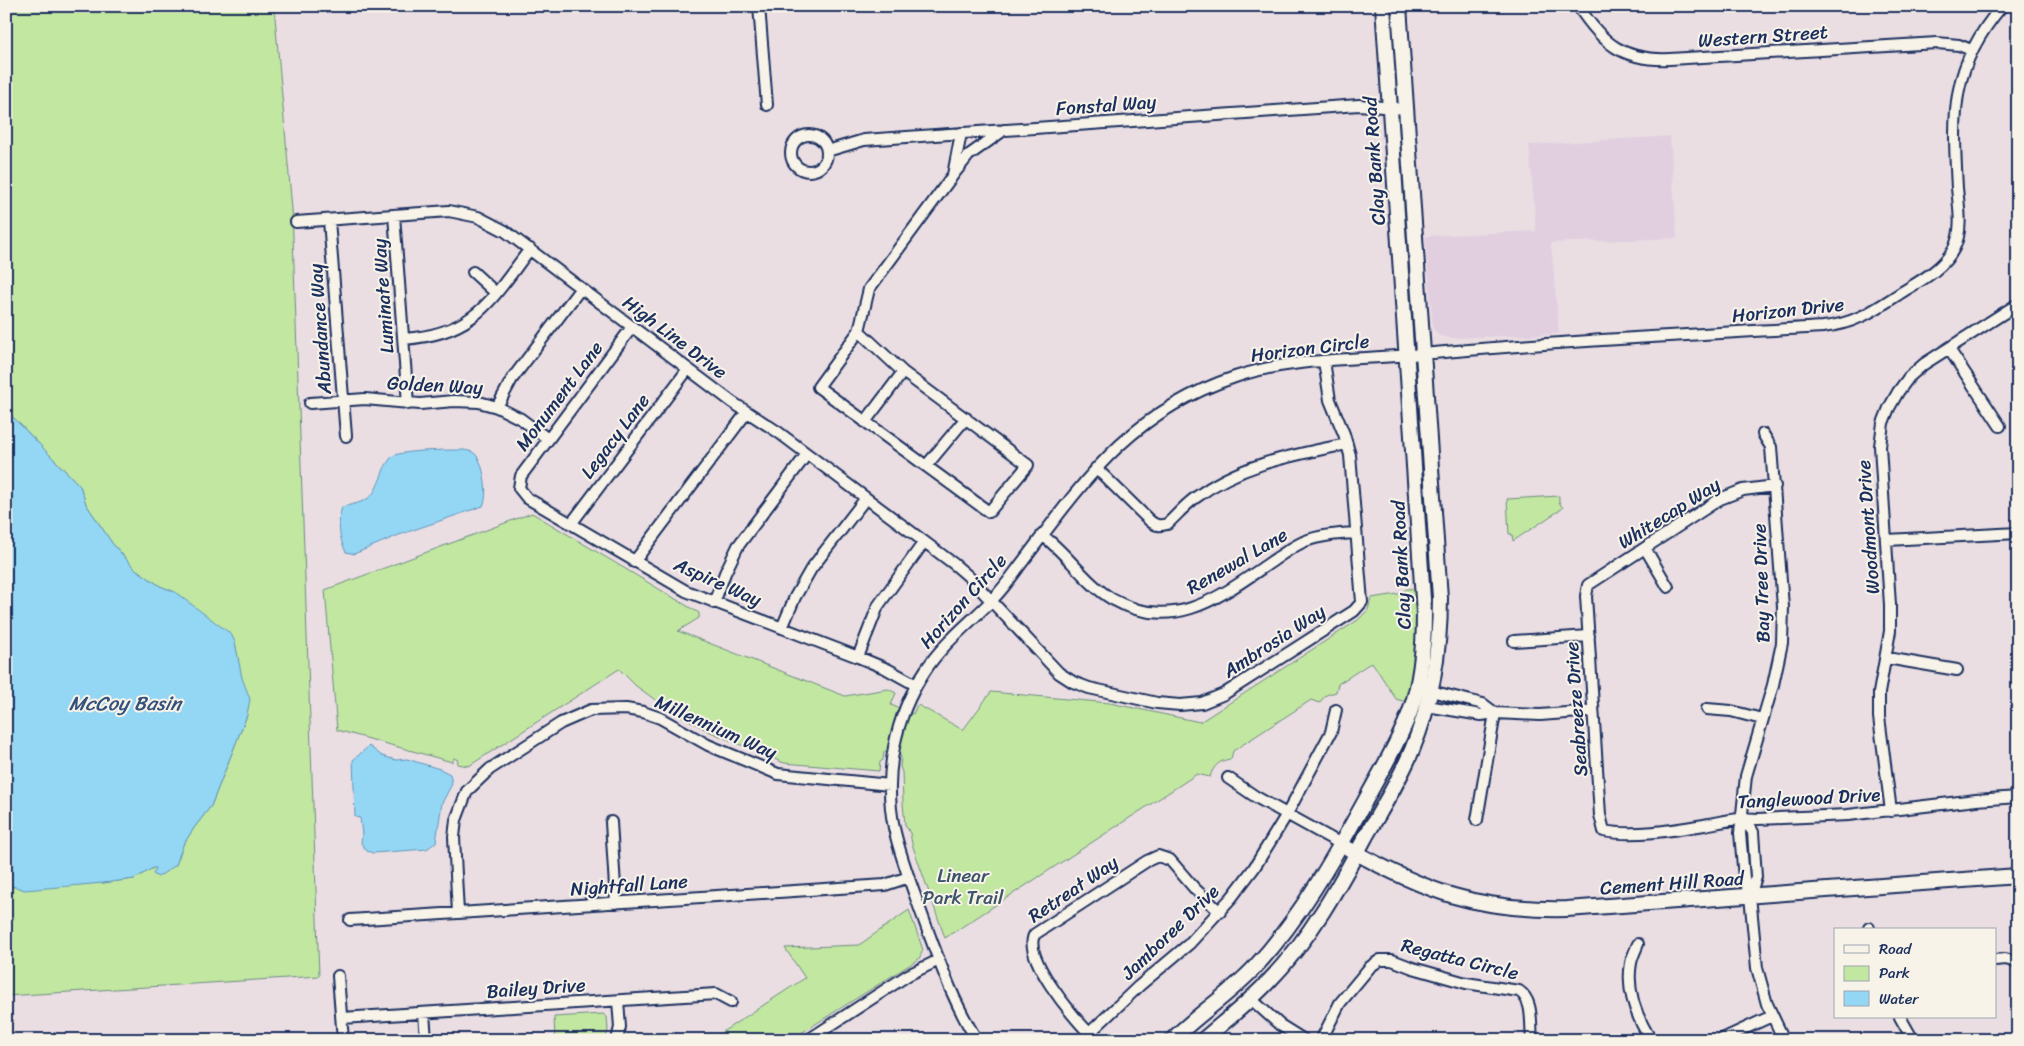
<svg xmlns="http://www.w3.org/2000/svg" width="2024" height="1046" font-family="Sriracha,sans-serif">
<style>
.built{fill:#e1cfe0}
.green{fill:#c2e7a1;stroke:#6e8b80}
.water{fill:#93d7f5;stroke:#6394b9}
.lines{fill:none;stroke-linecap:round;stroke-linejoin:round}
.street-casing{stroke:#1b2f5e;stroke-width:14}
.secondary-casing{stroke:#1b2f5e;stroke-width:18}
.street{stroke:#f7f3e8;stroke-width:10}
.secondary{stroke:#f7f3e8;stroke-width:14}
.labels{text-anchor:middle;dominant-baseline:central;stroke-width:4;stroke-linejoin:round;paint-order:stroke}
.street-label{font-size:19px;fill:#1b2f5e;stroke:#f7f3e8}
.park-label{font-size:19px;fill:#3c546b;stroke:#f7f3e8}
.water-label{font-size:20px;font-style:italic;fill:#33517c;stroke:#f7f3e8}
</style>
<rect width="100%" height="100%" fill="#eadee3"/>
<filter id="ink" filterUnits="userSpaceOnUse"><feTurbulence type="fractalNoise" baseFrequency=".02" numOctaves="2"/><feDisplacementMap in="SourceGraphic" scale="10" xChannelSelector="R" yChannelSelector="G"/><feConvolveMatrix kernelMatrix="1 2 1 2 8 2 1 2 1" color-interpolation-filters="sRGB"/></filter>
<g filter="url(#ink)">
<!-- built -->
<path class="built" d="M1670 136 1677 238 1551 243 1559 334 1452 338 1440 336 1433 329 1425 236 1536 231 1529 145Z"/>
<!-- green -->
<path class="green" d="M6 6H274L292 209 319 976 6 996V884L12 887 103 883 134 879 153 868 176 865 183 845 194 828 211 806 247 715 235 642 175 592 160 586 134 568 112 543 86 504 80 486 6 410Z
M1559 496V502L1563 508 1513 541 1512 534H1509L1507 499Z
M532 513 699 613V618L678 631 845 696 888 689 896 693 891 705 913 714 917 705 920 706 963 730 991 692 1110 703 1200 722 1358 620 1368 610 1371 598 1398 594 1407 589 1416 588C1419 627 1416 664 1406 702L1396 699 1372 662 1338 684 1336 692 1326 695 1319 703 1311 700 1233 751 1231 759C1220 760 1213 766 1210 777L1197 774 945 938 912 844 910 833 905 825 903 803 902 772 900 767 901 756 884 751 883 760 880 762 879 771 784 763 708 731 661 704 636 686 619 669 469 766 457 764 458 760 454 758 452 762 337 730 325 590Z
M909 910 923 950 919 959 790 1040H710L805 978 785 948 859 945Z
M603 1014 607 1017 608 1031 605 1040H555L554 1017Z"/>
<!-- water -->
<path class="water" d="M6 410 80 486 86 504 112 543 134 568 160 586 175 592 231 634 235 642 242 678 250 699 247 715 211 806 194 828 183 845 176 865 158 877 153 874 156 868H153L134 879 103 883 25 890 6 884Z
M463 450C469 451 473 451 477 456 484 466 489 496 483 506L399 535 354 554 346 552C339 539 337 522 342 507 373 500 373 498 384 469 386 465 390 458 393 456 404 450 449 450 463 450Z
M369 746 382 756 396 760 407 759 440 769 450 774 452 784 442 803 436 842 427 849 373 853 367 851 361 843 362 835 360 818 355 817 353 760Z"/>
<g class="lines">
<defs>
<path id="street" d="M759 6 767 105
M1578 6C1603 44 1623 61 1670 59L1937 43 1959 45 1971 50
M961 133 953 175 969 155 1004 130
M791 153a18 18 0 1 1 36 0a18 18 0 1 1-36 0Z
M827 151 864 140 1359 105 1406 109
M394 215 408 404
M329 220 346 436
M296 222 449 211 478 217 505 231 732 402 778 432 954 564 968 576 1059 673 1073 682 1089 688 1157 703 1180 705 1202 703 1224 694 1354 611 1362 602 1350 455 1344 434 1330 400 1324 361
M473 272 496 293
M632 327 521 476 519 488 527 498 686 591 858 657 887 669 916 685
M859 331 903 372 1028 465 989 512 818 387 859 331 869 289 953 175
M404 339C475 334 490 301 530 249
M1949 349 2000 426
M310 403 365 399 420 404 454 401 479 402 497 407 521 419 548 439
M497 407 512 379 581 288
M865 422 903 372
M1763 434 1771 447 1783 607 1782 643 1773 685 1746 776 1740 833 1744 878 1750 896 1757 968 1767 1004 1784 1040
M926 466 966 418
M1096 468 1150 521C1156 526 1160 526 1167 524 1176 516 1184 506 1195 498 1240 464 1293 455 1347 444
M1775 486 1743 490 1720 499 1588 585 1586 596 1600 815 1604 831C1633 837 1674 830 1704 825 1722 822 1739 817 1758 819L1848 815 1976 800 2018 797
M571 524 688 369
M1042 535C1068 554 1085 583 1112 599 1174 634 1221 596 1271 562 1281 555 1292 547 1303 542 1320 535 1338 534 1356 533
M1887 540 2018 533
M1645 548 1668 587
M634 562 747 412
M714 603 725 573 738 546 807 454
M782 628 795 597 811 569 866 498
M1514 641 1589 636
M858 657 878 606 924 542
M1887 658 1957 670
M1431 691 1483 704 1495 713
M1427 706 1481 715 1495 713 1540 715 1593 711
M1707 709 1731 711 1762 719
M1228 778 1256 797 1341 844
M1891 811 1879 717V693L1890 631V605L1880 446 1883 423 1889 408 1898 392 1909 377 1924 364 2018 304
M1743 818 1753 832 1756 877 1750 896
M1477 820 1495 713
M611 822 616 903
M458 913 454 837 456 820 467 791 490 769 561 723 591 710 626 709 643 712 660 718 708 745 778 774 890 785
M350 920 885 885 909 877
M1869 928V930
M1638 944C1635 951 1632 957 1631 963 1626 990 1637 1018 1651 1040
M1995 960 2005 959 2017 962 2018 964
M338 976 343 1040
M1251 999 1280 1025 1304 1040
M424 1013 426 1040
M1900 1017 1913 1040
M342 1018 716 994 731 1002
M1089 1033C1074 1018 1020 954 1035 934L1147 861 1158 856 1170 860 1195 889 1220 912
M617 1040 620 1027 618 1001
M808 1040 908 975 939 960
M977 1040C954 1004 940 963 925 923 914 892 901 860 894 828 883 775 895 716 925 671 943 643 970 623 993 599 1005 587 1014 573 1024 560 1086 478 1132 411 1235 377 1291 358 1352 360 1411 355 1548 342 1686 335 1823 327 1854 324 1873 311 1899 294 1918 282 1943 270 1954 248 1963 230 1959 208 1957 188 1953 113 1950 67 2002 6
M1082 1040 1139 986 1189 944 1232 897 1254 868 1287 814 1331 732 1336 710
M1321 1040 1340 1003 1370 967 1380 960H1392L1413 968 1466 983 1519 991C1534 1001 1530 1023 1532 1040
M1720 1040 1772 1016"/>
<path id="secondary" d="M1349 849C1426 892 1478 911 1567 909L2018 876
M1172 1040C1198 1014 1230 994 1255 967 1300 918 1332 861 1364 803 1380 773 1398 744 1410 712 1421 681 1424 647 1424 614L1383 6
M1203 1040C1225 1021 1248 1003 1268 982 1310 939 1339 886 1367 834 1383 807 1400 779 1412 750 1432 702 1440 650 1440 598L1399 6"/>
</defs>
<!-- street casing -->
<use href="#street" class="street-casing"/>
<!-- secondary casing -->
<use href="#secondary" class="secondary-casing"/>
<!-- street -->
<use href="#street" class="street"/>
<!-- secondary -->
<use href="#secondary" class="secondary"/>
</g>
</g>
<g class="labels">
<!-- street labels -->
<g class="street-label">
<text transform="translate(1763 36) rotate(-4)">Western Street</text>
<text transform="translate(1106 105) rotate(-4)">Fonstal Way</text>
<text transform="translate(1374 161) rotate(-94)">Clay Bank Road</text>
<text transform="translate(383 296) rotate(-94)">Luminate Way</text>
<text transform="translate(1788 310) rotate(-6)">Horizon Drive</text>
<text transform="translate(320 329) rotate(-94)">Abundance Way</text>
<text transform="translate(675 337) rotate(37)">High Line Drive</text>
<text transform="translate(1310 348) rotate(-7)">Horizon Circle</text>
<text transform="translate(435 385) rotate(3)">Golden Way</text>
<text transform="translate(559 396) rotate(-53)">Monument Lane</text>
<text transform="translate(615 436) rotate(-53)">Legacy Lane</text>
<text transform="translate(1669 513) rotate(-32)">Whitecap Way</text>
<text transform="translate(1868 527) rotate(-94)">Woodmont Drive</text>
<text transform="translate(1237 561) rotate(-30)">Renewal Lane</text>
<text transform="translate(1401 565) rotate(-93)">Clay Bank Road</text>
<text transform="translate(718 582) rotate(24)">Aspire Way</text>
<text transform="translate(1761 583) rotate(-92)">Bay Tree Drive</text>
<text transform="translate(963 601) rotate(-48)">Horizon Circle</text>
<text transform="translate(1274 641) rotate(-33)">Ambrosia Way</text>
<text transform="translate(1576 709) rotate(-94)">Seabreeze Drive</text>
<text transform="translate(716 727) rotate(24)">Millennium Way</text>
<text transform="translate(1809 798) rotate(-3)">Tanglewood Drive</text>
<text transform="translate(1672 883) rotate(-4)">Cement Hill Road</text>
<text transform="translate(629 885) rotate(-4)">Nightfall Lane</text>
<text transform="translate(1073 889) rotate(-34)">Retreat Way</text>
<text transform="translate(1170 932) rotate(-44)">Jamboree Drive</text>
<text transform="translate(1460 959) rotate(14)">Regatta Circle</text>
<text transform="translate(536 988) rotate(-4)">Bailey Drive</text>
</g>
<!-- park labels -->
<g class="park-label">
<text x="963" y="875">Linear<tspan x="963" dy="22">Park Trail</tspan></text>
</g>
<!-- water labels -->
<g class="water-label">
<text x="125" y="703">McCoy Basin</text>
</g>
</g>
<!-- margin -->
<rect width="2024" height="1046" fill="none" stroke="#f7f3e8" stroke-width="25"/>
<rect x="12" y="12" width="1999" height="1021" fill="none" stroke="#1b2f5e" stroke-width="2" filter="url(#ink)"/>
<!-- legend -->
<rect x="1834" y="928" width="162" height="90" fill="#f7f3e8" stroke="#9fa5b1"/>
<rect x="1844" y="945" width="25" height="8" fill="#f7f3e8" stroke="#9fa5b1"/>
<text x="1879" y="954" font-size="15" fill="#1b2f5e">Road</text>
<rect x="1844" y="966" width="25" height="15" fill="#c2e7a1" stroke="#9fa5b1"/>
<text x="1879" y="978" font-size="15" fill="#1b2f5e">Park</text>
<rect x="1844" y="991" width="25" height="15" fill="#93d7f5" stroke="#9fa5b1"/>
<text x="1879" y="1004" font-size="15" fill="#1b2f5e">Water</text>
</svg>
